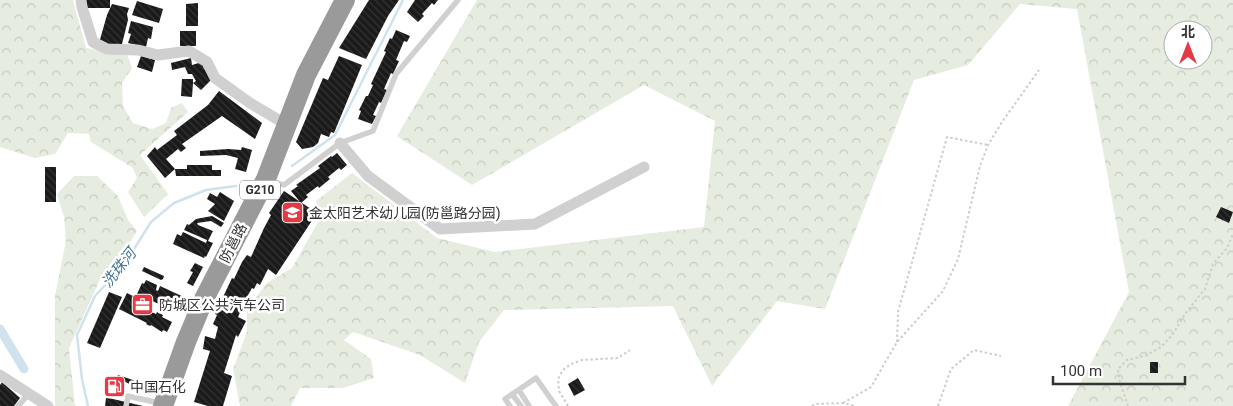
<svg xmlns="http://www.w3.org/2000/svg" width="1233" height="406" font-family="Roboto,'Noto Sans SC',sans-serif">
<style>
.forest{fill:url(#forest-crowns);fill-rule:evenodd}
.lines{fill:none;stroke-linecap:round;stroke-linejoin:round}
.stream{stroke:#cfe2ee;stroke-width:2.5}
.canal{stroke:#cfe2ee;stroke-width:9}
.building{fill:url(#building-back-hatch)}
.path{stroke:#cdcdcd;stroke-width:2;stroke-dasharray:2.5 2.5;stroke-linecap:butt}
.lane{stroke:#d0d0d0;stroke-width:5.5}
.street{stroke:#d0d0d0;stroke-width:11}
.highway{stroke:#9a9a9a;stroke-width:20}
.labels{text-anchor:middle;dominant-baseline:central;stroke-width:5;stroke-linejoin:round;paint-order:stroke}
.shield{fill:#fff;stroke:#707070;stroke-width:1}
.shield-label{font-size:12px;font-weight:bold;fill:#333}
.poi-label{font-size:14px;fill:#333;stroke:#fff;text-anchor:start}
.street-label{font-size:14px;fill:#333;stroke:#fff}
.water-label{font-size:15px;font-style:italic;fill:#3f7597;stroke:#fff}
</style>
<defs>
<pattern id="forest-crowns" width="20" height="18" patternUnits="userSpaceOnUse" patternTransform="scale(1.25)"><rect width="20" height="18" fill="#e6ecdf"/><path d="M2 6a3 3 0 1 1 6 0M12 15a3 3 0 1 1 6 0" fill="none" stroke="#c6cbc0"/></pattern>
<pattern id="building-back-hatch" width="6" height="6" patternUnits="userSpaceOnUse" patternTransform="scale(1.25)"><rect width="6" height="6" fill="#1a1a1a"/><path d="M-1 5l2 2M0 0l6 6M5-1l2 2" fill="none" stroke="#333"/></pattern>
</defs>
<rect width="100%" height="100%" fill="#fff"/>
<!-- forest -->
<path class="forest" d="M0 0H73L86 48 127 54 132 68 122 83 123 106 133 123 152 129 166 123 171 108 182 103 188 112 140 155 168 194 144 217 128 192 137 178 133 168 91 142 89 134 68 133 55 154 35 158 0 147Z
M477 0H1233V406H1068L1129 292 1077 9 1020 4 968 65 914 80 825 309 777 301 712 386 673 306 504 310 479 342 465 383 420 355 353 332 344 340 371 359 374 378 343 388H300L291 406H240L233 369 247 332V309L267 283 292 268 321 217 316 201 352 173 437 238 495 252 704 227 715 121 644 85 472 185 397 136ZM1173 30H1203V60H1173Z
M74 176H97L118 196 128 220 137 231 118 262 102 275 69 348 75 406H55V296L66 241 64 217 57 194Z"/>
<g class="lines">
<!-- stream -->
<path class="stream" d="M292 166 335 135 403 0
M88 406 82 379 77 335 95 296 124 265 151 222 174 203 206 190 236 186"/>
<!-- canal -->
<path class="canal" d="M0 329 24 369"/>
</g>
<!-- building -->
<path class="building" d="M86 0H110V8H86Z
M369 0H399L388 16 366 59 339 48Z
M415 0H438L434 5 432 3 422 14 424 16 418 22 407 12Z
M137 1 163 9 159 23 132 15Z
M198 3V26H186V4Z
M112 4 129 8 127 14 128 20 121 48 99 43 107 15Z
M131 21 153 27 151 39 148 38 146 47 128 43 131 34 128 33Z
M396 30 410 36 407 42 404 41 396 60 399 61 393 74 391 73 384 89 387 90 381 103 379 102 373 115 376 116 372 124 358 119 361 111 359 110 366 96H368L373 85 371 84 386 52 384 51 390 38 392 39Z
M180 31H196V46H180Z
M141 56 155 60 152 72 137 67Z
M339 56 362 65 334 133 331 132 329 137 321 134 318 143 313 147 302 149 296 142 323 78 328 80Z
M191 58 192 65 202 62 204 69 207 68 213 78 201 90 193 83 192 97 181 96 182 79H193V83L196 81 192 74H188L185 67 172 70 171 63Z
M219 91 262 123 255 139 222 116 182 144 186 148 181 152 178 149 166 159 175 169 165 178 147 156 155 147 157 150 177 135 174 131 208 105Z
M242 147 252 150 246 172 235 169 238 158 226 155 200 156V151L228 149 241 150Z
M337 153 347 165 341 170 339 168 328 177 330 179 319 188 318 186 306 195 308 197 301 203 291 191 298 186 296 185 320 168 318 166 331 156 332 157Z
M187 165H212V170H221V176H176L175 169H187Z
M45 167H56V202H45Z
M284 191 317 213 276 275 268 269 260 285 257 283 254 289 252 288 247 297 238 317 246 321 238 337 236 335 224 373 232 376 223 406H208L194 402 210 351 203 349 205 336 215 339 218 327 213 324 217 315 215 314 232 278 234 279 242 262 247 255 251 257 264 228 271 215 269 213Z
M220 192 234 201 224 221 208 211 215 204 207 199 210 193 217 197Z
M1221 207 1233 212 1229 223 1216 217Z
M212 216 224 223 221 227 211 221 197 223 198 225 213 231 208 241 213 243 206 257 205 256 204 258 173 244 177 234 181 236 183 232 206 243 207 240 184 230 187 224 189 225 196 219Z
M195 263 203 267 193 286 187 283 193 272 190 271Z
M144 267 164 276 163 279 161 280 142 271Z
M146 280 157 285 156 290 158 291 160 286 186 298 184 303 180 301 175 312 165 306 166 304 162 302 161 305 137 294 142 283 144 284Z
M109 292 122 297 100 348 87 343Z
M127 293 135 297 133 300 144 306 143 308 156 314 157 312 163 315 162 317 172 322 167 332 163 330 162 332 151 325 150 326 146 324 147 323 119 309Z
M1150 362H1158V373H1150Z
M118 375 142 383 141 385 146 387 144 391 117 378Z
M578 378 585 390 574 396 568 384Z
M2 382 20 398 14 406H0V385Z
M106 398 113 399 143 406H105Z"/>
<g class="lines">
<!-- path -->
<path class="path" d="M897 342 898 312 947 137 988 145
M843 403 871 387 897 342 943 291 958 259 980 166 988 145 1002 122 1039 70
M568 406 559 391 558 379 563 370 571 364 582 360 618 358 630 350
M812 406 815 404 843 403 856 406
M938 406 951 369 974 350 1001 356
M1128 406 1119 379 1118 369 1127 360 1145 356 1161 347 1173 334 1185 314 1205 289 1213 264 1227 248 1233 234"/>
<!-- lane -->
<path class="lane" d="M268 180 284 185 340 143 373 131 396 74 458 0
M519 390 529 406
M512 394 521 406
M18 406 29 394
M126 406 128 396 159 403
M510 406 505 399 536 378 556 406"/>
<!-- street -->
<path class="street" d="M81 0 82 7 93 42 107 49 138 50 158 55 189 51 207 62 215 78 250 103 287 125
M340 143 368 176 440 229 535 224 644 167
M0 375 48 406"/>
<!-- highway -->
<path class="highway" d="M163 406 186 342 204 299 266 179 306 75 345 0"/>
</g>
<!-- icons -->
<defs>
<symbol id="school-square" viewBox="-11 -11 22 22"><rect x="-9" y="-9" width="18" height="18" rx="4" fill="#e63946" stroke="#fff"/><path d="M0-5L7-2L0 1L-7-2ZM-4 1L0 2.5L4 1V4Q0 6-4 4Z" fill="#fff"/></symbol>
<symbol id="office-square" viewBox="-11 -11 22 22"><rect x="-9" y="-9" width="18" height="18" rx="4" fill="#e63946" stroke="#fff"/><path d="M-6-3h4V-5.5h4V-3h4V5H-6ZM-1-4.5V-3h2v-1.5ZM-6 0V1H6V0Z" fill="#fff"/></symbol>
<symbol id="fuel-square" viewBox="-11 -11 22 22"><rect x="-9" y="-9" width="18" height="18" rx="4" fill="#e63946" stroke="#fff"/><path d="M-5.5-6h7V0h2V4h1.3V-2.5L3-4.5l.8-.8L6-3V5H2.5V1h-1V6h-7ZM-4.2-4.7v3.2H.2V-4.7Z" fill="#fff"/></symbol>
</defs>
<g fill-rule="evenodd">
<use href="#school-square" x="280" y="200" width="25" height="25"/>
<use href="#office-square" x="130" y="292" width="25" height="25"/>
<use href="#fuel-square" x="102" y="374" width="25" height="25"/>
</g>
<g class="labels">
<!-- shield labels -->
<rect class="shield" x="240" y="180.5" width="40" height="19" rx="4"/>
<g class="shield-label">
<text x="260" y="190">G210</text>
</g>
<!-- poi labels -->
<g class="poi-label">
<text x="309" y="213">金太阳艺术幼儿园(防邕路分园)</text>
<text x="159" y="305">防城区公共汽车公司</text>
<text x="130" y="387">中国石化</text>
</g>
<!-- street labels -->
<g class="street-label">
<text transform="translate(233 243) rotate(-63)">防邕路</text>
</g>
<!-- water labels -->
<g class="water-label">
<text transform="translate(119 268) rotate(-52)">洗珠河</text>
</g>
</g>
<!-- north arrow -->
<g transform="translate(1188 45)"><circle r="24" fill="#ffffff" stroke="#adadad"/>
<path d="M0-4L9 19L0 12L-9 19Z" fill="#e63946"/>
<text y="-8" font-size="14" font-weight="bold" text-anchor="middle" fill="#333333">北</text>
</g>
<!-- scale -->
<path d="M1053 376v8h132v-8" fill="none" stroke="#333333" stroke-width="2.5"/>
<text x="1060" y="376" font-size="15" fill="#333333" stroke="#ffffff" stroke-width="4" paint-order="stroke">100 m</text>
</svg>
